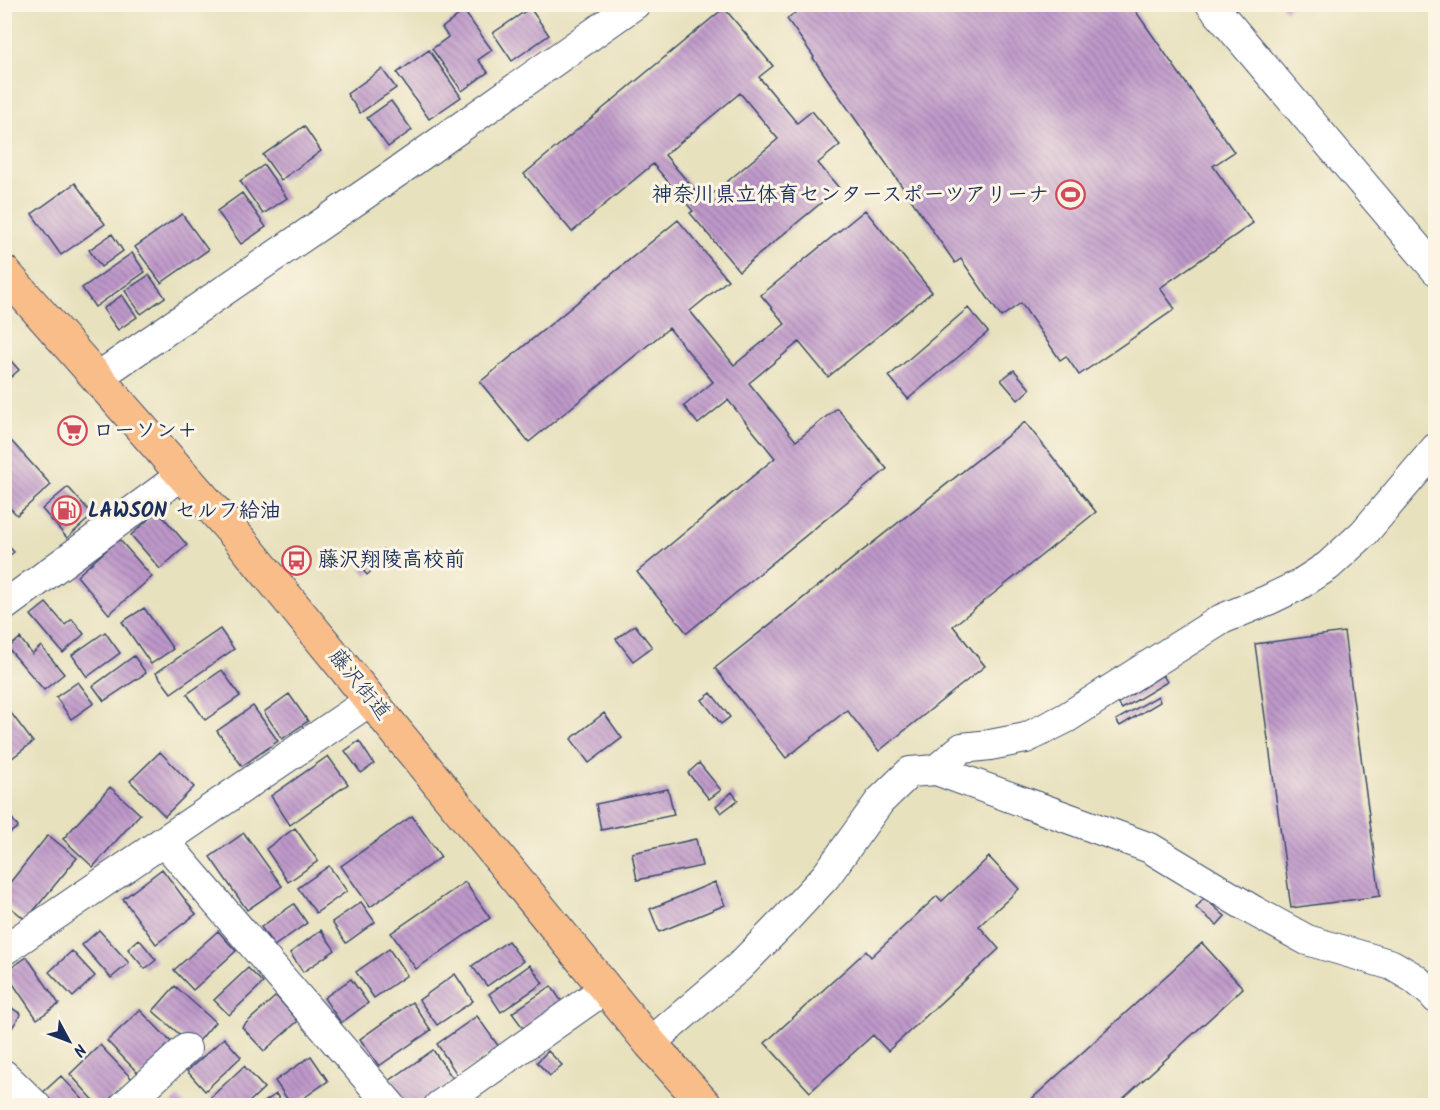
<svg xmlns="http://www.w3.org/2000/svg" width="1440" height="1110" font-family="Kalam,'Klee One',sans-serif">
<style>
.building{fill:url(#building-back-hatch);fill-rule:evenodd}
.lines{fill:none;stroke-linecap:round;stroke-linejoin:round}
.minor-casing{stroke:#3a4a6c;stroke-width:32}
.highway-casing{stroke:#3a4a6c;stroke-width:35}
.minor{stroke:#fff;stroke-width:30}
.highway{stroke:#f8bd89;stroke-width:33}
.labels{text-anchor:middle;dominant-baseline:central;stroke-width:6;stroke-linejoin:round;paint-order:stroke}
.poi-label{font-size:21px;font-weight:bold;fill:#1b2f5e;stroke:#fcf5e5;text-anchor:start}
.street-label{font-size:21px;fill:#1b2f5e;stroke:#fcf5e5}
</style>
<defs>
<pattern id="building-back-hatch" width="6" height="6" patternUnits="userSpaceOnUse" patternTransform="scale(1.5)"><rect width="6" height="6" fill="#be98c9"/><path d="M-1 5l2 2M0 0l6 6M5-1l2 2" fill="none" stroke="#9a7ca6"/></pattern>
</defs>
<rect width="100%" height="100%" fill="#fcf5e5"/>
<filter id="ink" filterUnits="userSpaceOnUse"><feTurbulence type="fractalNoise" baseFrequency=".0167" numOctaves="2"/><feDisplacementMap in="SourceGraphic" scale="12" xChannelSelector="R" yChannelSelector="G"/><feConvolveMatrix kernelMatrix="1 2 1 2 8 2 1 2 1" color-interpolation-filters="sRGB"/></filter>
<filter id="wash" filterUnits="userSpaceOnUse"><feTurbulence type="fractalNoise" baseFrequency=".008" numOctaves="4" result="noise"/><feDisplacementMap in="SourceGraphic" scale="24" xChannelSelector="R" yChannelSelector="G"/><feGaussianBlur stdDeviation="1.35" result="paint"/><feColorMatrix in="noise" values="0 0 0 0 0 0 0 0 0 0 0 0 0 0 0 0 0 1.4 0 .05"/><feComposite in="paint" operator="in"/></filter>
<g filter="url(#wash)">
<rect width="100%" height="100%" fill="#e7e1be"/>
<g id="blocks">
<!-- building -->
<path class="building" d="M791 4H1135L1132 6 1234 152 1213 166 1253 223 1160 288 1175 309 1079 375 1066 356 1060 360 1021 303 1001 317 961 259 955 263 813 58 814 57 787 19 796 12Z
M1280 4H1293L1285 11Z
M530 8 549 35 512 61 493 33Z
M724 8 773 66 759 77 797 123 812 111 840 145 818 163 839 188 739 271 690 213 693 211 653 164 572 232 524 174ZM740 93 778 139 704 201 665 155Z
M464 11 492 50 478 60 488 72 462 91 432 49 448 37 442 28Z
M429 50 461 97 429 119 397 73Z
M382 69 396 88 360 113 347 94Z
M391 101 412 130 388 147 367 118Z
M304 126 321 151 281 180 263 155Z
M264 165 287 198 263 214 240 181Z
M75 183 105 224 61 255 32 214Z
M242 193 266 227 241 244 217 211Z
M865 210 932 292 828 377 799 342 749 383 796 441 837 408 887 469 687 633 637 572 775 458 728 400 698 424 684 406 713 382 669 328 529 442 480 382 678 220 728 280 690 311 734 365 785 324 761 295Z
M182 214 208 250 161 283 135 247Z
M112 234 123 251 101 267 89 250Z
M132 253 145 272 95 307 82 288Z
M149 275 165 297 141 314 125 291Z
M122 295 137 317 118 330 103 309Z
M968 308 988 332 908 399 889 376Z
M4 353 19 370 4 383Z
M1014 370 1030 389 1018 400 1001 380Z
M1025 422 1096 512 953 626 985 666 879 751 847 710 786 758 715 668Z
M4 433 51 485 17 515 4 502Z
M68 487 93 515 67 538 42 509Z
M158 511 187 545 160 569 131 535Z
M119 539 152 577 109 614 77 576Z
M4 542 14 552 4 560Z
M383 549 388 555 367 575 361 568Z
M46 603 65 625 72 619 84 634 63 653 31 615Z
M144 608 173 649 151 664 122 622Z
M635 625 652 647 633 661 616 639Z
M220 629 234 649 171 693 156 673Z
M105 632 120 653 87 677 72 655Z
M1344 632 1380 896 1291 908 1255 644Z
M20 638 32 654 41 646 64 674 44 690 8 648Z
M134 656 146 673 104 701 93 686Z
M222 670 240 696 205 720 187 694Z
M1163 675 1167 682 1122 709 1118 703Z
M78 682 94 703 71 719 56 697Z
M711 693 730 717 721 724 702 700Z
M289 694 308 721 282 739 264 712Z
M1158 696 1160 702 1120 726 1116 720Z
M253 706 278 741 242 766 217 731Z
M4 712 7 716 11 713 33 742 4 764Z
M604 713 622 738 589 763 571 739Z
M359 741 374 764 361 773 345 751Z
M160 752 194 787 165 816 130 781Z
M328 756 348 784 290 825 271 796Z
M699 763 721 790 709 799 688 773Z
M110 787 140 814 93 867 63 839Z
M668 789 674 815 601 830 596 804Z
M732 792 738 800 721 813 716 806Z
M4 807 18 827 4 837Z
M412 816 441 857 370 907 341 866Z
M295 828 318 861 288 882 266 849Z
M244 833 282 886 247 910 210 857Z
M48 835 77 858 26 920 4 902V890Z
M696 839 702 866 637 880 632 853Z
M989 857 1019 889 979 926 999 949 888 1051 873 1035 810 1092 765 1043 866 951 871 957 937 896 942 901Z
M329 866 347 891 316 913 298 888Z
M162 869 196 914 156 944 123 899Z
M465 882 490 918 416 969 391 933Z
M715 882 725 905 659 932 650 909Z
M1204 898 1225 916 1217 925 1196 908Z
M361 902 375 922 346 943 332 922Z
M294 904 307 923 274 946 261 927Z
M99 930 129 963 111 978 82 945Z
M321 930 335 950 303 972 290 953Z
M218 931 236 951 193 990 174 970Z
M139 939 156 960 145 969 128 949Z
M508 941 523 961 487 986 472 966Z
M1202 943 1243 988 1115 1106H1024Z
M389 949 407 975 374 998 356 972Z
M72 951 95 976 73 997 49 972Z
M27 957 59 1004 37 1019 5 972Z
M530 965 543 983 501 1012 489 994Z
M248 968 263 983 229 1015 214 1000Z
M455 974 473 1001 437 1025 419 1000Z
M351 979 368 1003 341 1023 324 998Z
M175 986 215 1022 194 1047 153 1011Z
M551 986 564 1005 526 1032 512 1013Z
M276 996 298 1021 264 1051 242 1027Z
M412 1002 431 1030 379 1066 360 1039Z
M4 1003 21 1014 4 1040Z
M140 1010 174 1045 141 1076 107 1041Z
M477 1016 499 1047 458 1076 437 1044Z
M224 1038 241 1057 205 1091 187 1071Z
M100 1045 132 1079 103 1106H99L70 1074Z
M433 1050 454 1080 417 1106H407L389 1081Z
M548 1051 562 1065 550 1076 537 1062Z
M311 1056 328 1081 292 1106 275 1081Z
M244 1066 264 1088 245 1106H216L210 1098Z
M61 1076 89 1106H49L39 1096Z
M276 1094 284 1106H259Z
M178 1097 186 1106H170Z"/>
</g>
</g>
<g filter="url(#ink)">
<use href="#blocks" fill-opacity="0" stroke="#3a4a6c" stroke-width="1.5"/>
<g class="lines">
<defs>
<path id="minor" d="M1211 4 1436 270
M98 377 403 168 635 4
M4 606 183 474
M936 770 1150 848 1254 911 1307 940 1392 965 1414 978 1433 994 1436 998
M165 842 391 1106
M4 950 371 700
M650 1043 739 967 786 919 826 876 880 801 910 772 936 770 962 748 990 745 1026 738 1066 718 1222 619 1268 600 1297 586 1328 566 1364 533 1436 448
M4 1075 36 1106
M124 1106 186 1049
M439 1106 606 988"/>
<path id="highway" d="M4 272 240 540 650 1043 706 1106"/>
</defs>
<!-- minor casing -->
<use href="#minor" class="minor-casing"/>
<!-- highway casing -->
<use href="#highway" class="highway-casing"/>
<!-- minor -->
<use href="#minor" class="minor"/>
<!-- highway -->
<use href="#highway" class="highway"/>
</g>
</g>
<!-- icons -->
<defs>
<symbol id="stadium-ring" viewBox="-11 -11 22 22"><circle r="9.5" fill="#fcf5e5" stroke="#d1495b" stroke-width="1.5"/><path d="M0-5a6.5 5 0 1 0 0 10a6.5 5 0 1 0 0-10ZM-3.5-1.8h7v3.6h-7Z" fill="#d1495b"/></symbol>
<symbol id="supermarket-ring" viewBox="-11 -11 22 22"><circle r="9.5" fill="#fcf5e5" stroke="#d1495b" stroke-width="1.5"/><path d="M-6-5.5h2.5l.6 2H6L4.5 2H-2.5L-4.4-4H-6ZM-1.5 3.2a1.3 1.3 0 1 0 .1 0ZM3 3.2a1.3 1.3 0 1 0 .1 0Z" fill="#d1495b"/></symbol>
<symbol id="fuel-ring" viewBox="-11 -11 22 22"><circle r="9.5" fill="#fcf5e5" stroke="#d1495b" stroke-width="1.5"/><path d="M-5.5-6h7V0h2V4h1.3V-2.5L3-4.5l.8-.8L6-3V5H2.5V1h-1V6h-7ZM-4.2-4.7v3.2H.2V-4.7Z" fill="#d1495b"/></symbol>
<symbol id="bus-ring" viewBox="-11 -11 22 22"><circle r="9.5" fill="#fcf5e5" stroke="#d1495b" stroke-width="1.5"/><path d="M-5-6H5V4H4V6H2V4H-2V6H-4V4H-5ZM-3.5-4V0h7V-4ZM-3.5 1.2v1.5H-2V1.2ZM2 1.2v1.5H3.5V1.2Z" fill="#d1495b"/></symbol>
</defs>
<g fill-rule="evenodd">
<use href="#stadium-ring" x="1054" y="178" width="33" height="33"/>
<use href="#supermarket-ring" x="56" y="414" width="33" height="33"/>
<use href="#fuel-ring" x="50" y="494" width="33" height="33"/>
<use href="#bus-ring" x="280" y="544" width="33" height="33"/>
</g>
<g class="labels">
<!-- poi labels -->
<g class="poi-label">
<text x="1049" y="195" text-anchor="end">神奈川県立体育センタースポーツアリーナ</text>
<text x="93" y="431">ローソン＋</text>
<text x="88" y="511">LAWSON セルフ給油</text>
<text x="318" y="560">藤沢翔陵高校前</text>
</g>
<!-- street labels -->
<g class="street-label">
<text transform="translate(359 685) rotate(51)">藤沢街道</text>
</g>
</g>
<!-- margin -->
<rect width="1440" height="1110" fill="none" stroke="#fcf5e5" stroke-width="24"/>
<!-- north arrow -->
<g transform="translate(69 1041) rotate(131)" stroke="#fcf5e5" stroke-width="4.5" paint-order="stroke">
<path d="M0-4.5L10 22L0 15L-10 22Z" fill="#1b2f5e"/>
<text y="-9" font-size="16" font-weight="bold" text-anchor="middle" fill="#1b2f5e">N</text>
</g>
</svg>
